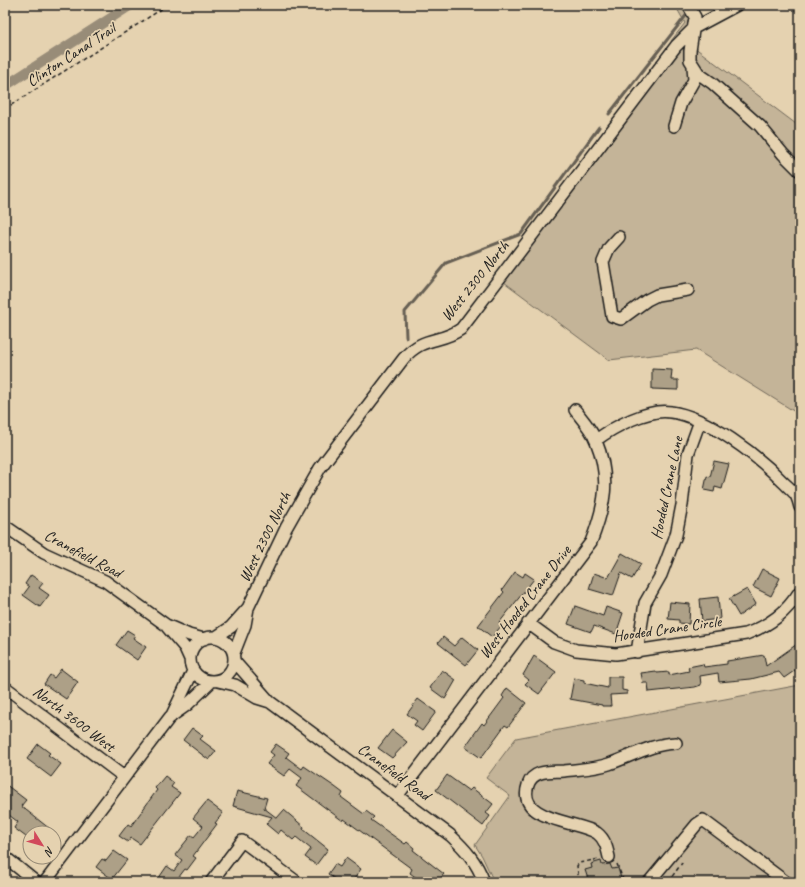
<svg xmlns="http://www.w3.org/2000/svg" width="805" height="887" font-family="Caveat,sans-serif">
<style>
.green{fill:#c4b498;stroke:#70685a}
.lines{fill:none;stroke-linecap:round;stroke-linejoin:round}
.stream{stroke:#665f53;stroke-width:3}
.canal{stroke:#988c78;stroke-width:10}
.building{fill:#ada087;stroke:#1c1c1c}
.minor-casing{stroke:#1c1c1c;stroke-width:14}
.path{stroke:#1c1c1c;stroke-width:1.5;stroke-dasharray:4 3;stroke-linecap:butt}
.minor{stroke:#e5d2b0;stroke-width:11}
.labels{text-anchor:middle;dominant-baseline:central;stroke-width:3.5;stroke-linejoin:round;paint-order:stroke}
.street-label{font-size:16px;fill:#1c1c1c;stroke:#e5d2b0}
</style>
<rect width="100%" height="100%" fill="#e5d2b0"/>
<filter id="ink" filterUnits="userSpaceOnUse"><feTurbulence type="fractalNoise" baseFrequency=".025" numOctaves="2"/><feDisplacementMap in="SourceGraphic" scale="8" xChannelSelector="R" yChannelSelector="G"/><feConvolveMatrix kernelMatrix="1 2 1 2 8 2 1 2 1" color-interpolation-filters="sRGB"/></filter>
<g filter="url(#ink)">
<!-- green -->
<path class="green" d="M675 5H695L705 25 686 41 800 127V415L696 350 609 360 504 282 680 49 671 41 685 23Z
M800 685V882H494L482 856 475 845 510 796 486 778 516 738Z"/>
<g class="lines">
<!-- stream -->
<path class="stream" d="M609 114 688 13
M406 337 405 312 446 263 521 234 599 127"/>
<!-- canal -->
<path class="canal" d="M5 86 131 5"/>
</g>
<!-- building -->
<path class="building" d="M652 369 672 370 671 380H678V390L652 389Z
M714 461 729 464 722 489 715 487 714 492 704 490 707 476 710 477Z
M622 553 641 564 632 579 621 573 613 596 589 589 594 573 608 578Z
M762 569 780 578 771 596 753 587Z
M515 572 523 577 525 573 534 579 499 623 502 625 492 637 478 626 504 592 502 590Z
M31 575 43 583 39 588 49 595 40 607 23 595 29 587 25 584Z
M747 589 756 604 739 616 729 599Z
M718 597 720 619 702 621 700 599Z
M670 602 690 604 689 624 679 623V620L668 619Z
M575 606 603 616 606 607 623 613 616 634 594 626 591 632 568 624Z
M127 630 135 635 133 638 146 647 137 660 116 645Z
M443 637 454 646 462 637 478 650 466 665 438 643Z
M800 642V667L784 678 779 672 751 679 719 682 718 673 700 676 701 685 695 687 649 692 648 683H643L641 673 656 671 657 673 669 672V675L689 671 688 667 703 664 704 667 727 664V661L764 655 766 666Z
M534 656 556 672 539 694 525 684 529 680 523 675Z
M61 669 78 682 66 699 44 684 50 675 54 678Z
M442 670 456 680 445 699 430 688Z
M608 677H622V690L627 691V694L610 695 611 706H602V705L570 699 574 678 584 680V683L608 688Z
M507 688 526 703 508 727 505 725 481 758 465 747 482 723 484 725 504 698 502 696Z
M418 699 436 712 422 731 414 725 417 721 407 714Z
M192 728 203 736 200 739 216 751 209 760 183 740Z
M392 730 407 742 392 758 378 748Z
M38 744 50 753 48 755 61 764 51 777 27 759Z
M276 744 289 753 286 757 302 769 304 766 335 787 343 793 341 797 364 814 366 811 374 817 371 820 405 844 407 842 414 848 413 850 444 874 438 881 434 878 431 882H422L410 873 412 869 344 819 343 821 296 786 302 778 290 769 284 776 267 764 274 755 270 752Z
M447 775 469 791 472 788 493 804 486 813 490 816 483 826 436 790Z
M165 776 174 783 171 787 180 793 140 844 131 838 128 842 119 836 128 824 131 826 157 790 155 788Z
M5 784 26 800 21 806 55 833H30V840L14 828 18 822 5 812Z
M237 791 267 798 264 808 277 818 284 810 304 827 303 829 328 849 316 865 305 857 311 849 296 837 293 840 281 830 278 834 266 824 272 817 233 806Z
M207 801 223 813 215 823 217 824 193 856 196 858 187 870 185 869 175 882H156L167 866 174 871 182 860 175 855 191 835 194 837 203 826 193 818Z
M114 851 127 860 112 879 96 867 102 859 106 861Z
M346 858 361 869 352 882H339L328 874 335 864 340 867Z
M601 861 602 865 610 864 612 869 618 868 622 882H589L585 870 592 868 591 864Z"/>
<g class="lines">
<defs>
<path id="minor" d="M688 5 695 17 690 51V60L699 74 712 83 760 126 783 154 800 171
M674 126 681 103 694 80 693 66
M619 237 609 248 603 262 612 316 621 319 647 300 657 295 688 290
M596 440C614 427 648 408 671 412 708 417 758 456 783 482 787 486 793 491 796 495 798 499 799 503 800 507
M5 526 44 553 105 581 166 625 189 635 204 639
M528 623 554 642 576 650 616 654 746 634C770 625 786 613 800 591
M167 627 185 648 190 659
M190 659a22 22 0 1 1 44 0a22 22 0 1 1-44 0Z
M216 637 231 627 248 608
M637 652 645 603 661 575 676 535 682 505 688 454 700 421
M234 653 245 625 248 608 286 528 320 468 404 358C424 335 440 344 461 329L676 46 694 28 737 5
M235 662 270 702 450 835C465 849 477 862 484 882
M218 681 235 685 257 698 270 702
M5 687 124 777
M171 717 193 671
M398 795 591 542C605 506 611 478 596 441 592 430 582 419 575 410
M5 857 36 882
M609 857C607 848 605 839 597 833 578 821 516 821 528 785 533 769 551 772 564 771 579 769 595 769 609 764 632 756 651 744 676 743
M45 882 170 717 187 705 211 682
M211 882 242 841 297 882
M649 882 697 824 703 820 786 882"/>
</defs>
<!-- minor casing -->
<use href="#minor" class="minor-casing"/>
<!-- path -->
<path class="path" d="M5 109 168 5
M617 864 624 882
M579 882 577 866 579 863 599 859
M668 882 682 863 679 862"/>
<!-- minor -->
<use href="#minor" class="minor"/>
</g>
</g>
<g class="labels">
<!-- street labels -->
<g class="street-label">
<text transform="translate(71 55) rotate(-33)">Clinton Canal Trail</text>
<text transform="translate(475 281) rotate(-51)">West 2300 North</text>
<text transform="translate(667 488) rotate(-78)">Hooded Crane Lane</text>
<text transform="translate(265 537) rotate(-64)">West 2300 North</text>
<text transform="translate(83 554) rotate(28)">Cranefield Road</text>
<text transform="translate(525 602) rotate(-52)">West Hooded Crane Drive</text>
<text transform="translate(667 629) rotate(-8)">Hooded Crane Circle</text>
<text transform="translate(74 719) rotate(37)">North 3600 West</text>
<text transform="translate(394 772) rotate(36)">Cranefield Road</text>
</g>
</g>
<!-- margin -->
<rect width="805" height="887" fill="none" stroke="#e5d2b0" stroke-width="20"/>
<rect x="10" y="10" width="785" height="867" fill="none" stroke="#1c1c1c" stroke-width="1.5" filter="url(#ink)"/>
<!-- north arrow -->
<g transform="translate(42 845) rotate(127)"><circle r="19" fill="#e5d2b0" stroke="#958975"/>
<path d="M0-3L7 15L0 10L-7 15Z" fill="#d1495b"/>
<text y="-6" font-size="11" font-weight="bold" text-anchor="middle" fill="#1c1c1c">N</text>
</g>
</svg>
